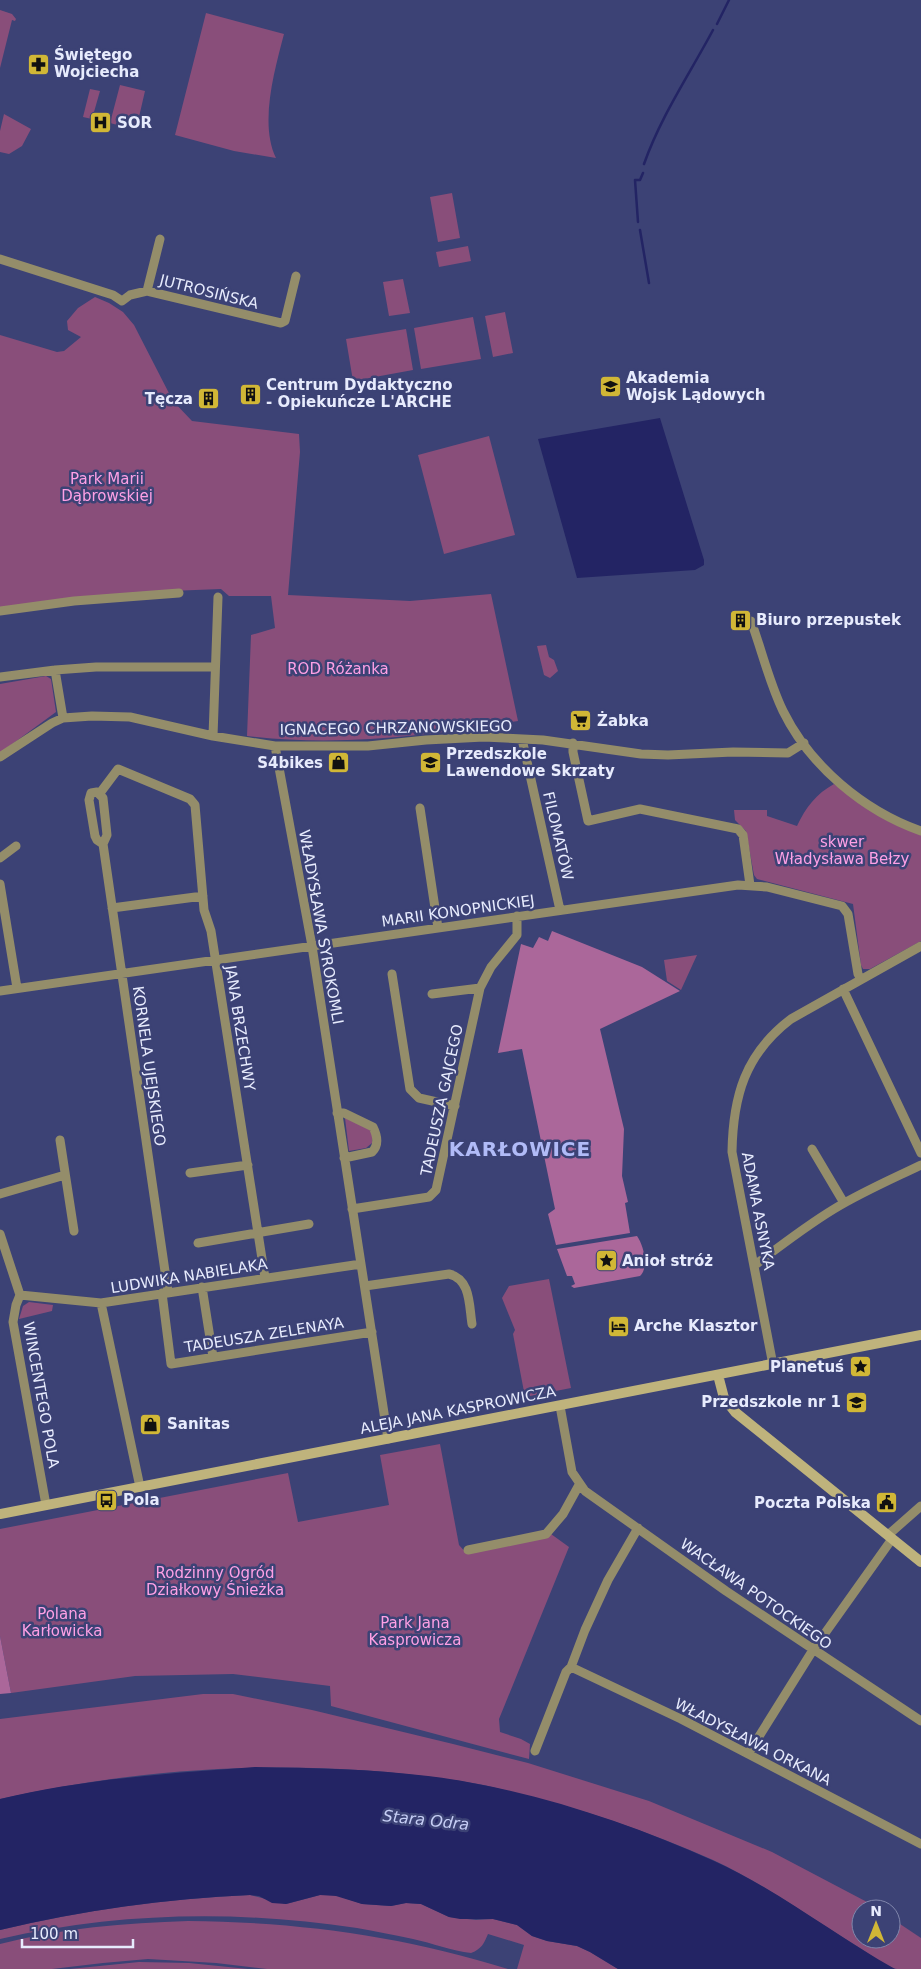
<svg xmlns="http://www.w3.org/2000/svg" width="921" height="1969" font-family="'DejaVu Sans',sans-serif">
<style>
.green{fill:#894e7a}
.forest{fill:#ab679a}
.water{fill:#232464}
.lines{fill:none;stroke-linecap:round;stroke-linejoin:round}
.stream{stroke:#232464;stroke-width:2.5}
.street{stroke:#948d6a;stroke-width:9}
.secondary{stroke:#bfb37c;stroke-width:10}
.labels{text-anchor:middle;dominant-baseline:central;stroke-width:5;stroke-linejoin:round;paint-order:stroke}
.poi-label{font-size:15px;font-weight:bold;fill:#e7ebfd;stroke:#3c4275;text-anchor:start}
.street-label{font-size:15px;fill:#e7ebfd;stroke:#3c4275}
.park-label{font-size:15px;fill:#fea0e5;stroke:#3c4275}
.water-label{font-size:16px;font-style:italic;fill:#c6cef5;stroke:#3c4275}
.district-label{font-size:20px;font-weight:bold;letter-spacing:1px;fill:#b1bbf7;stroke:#3c4275}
</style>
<rect width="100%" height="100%" fill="#3c4275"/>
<!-- green -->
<path class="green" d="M0 10 12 14 16 19 15 21 12 20 0 68Z
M206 13 284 34C275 69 259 123 276 158L234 151 175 135Z
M120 85 145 91 136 130 110 123Z
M90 89 100 91 92 119 83 117Z
M4 114 31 129 22 146 9 154 0 152V131Z
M452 193 460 238 438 242 430 197Z
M468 246 471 261 439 267 436 252Z
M403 279 410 313 389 316 383 282Z
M95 297 109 303 123 312 134 325 173 401 192 421 299 434 300 452 288 595 410 601 491 594 518 721C428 736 338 747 247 736L251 635 275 628 271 596H229L221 589 170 591 0 608V335L57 352 64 351 81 337 68 330 67 321 78 308Z
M505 312 513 353 493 357 485 316Z
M473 317 481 359 421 369 414 328Z
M406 329 413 370 353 381 346 339Z
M489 436 515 535 444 554 418 455Z
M546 645 549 657 554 660 558 671 550 678 544 675 537 646Z
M46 676 51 679 56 712 0 753V684Z
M834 784 886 820 921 834V941L870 969H863L861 965 853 904 757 879 754 875 746 831 735 820 734 810H767V816L797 826C806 807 816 794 834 784Z
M697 955 681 990 667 981 664 960Z
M345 1118 370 1129 372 1133V1143L366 1148 349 1151Z
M549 1279 571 1388 525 1397 513 1334 515 1330 502 1298 509 1286Z
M29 1302 53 1305 52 1311 19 1319 23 1306Z
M440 1444 459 1545 467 1554 551 1534 569 1547 499 1719 500 1732 521 1739 530 1744 529 1759 331 1706 330 1686 233 1674 135 1676 11 1693 0 1636V1529L288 1473 298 1522 389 1505 380 1455Z
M203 1694H233L312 1710 453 1744 528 1763 649 1801 772 1852 867 1902 878 1909H861V1939H891V1918L921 1938V1969C913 1969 904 1969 897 1969 885 1967 866 1951 855 1945 808 1916 763 1883 713 1860 650 1832 583 1809 515 1793 503 1790 490 1786 478 1784 320 1757 156 1764 0 1799V1719Z
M250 1895 286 1904 320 1895H336L362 1904 391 1906 406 1903 421 1904 449 1917 476 1920 493 1919 517 1925 532 1936 547 1941 577 1946 590 1952 618 1969H517L524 1945 488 1934C484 1943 482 1949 471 1953 452 1951 432 1943 413 1939 394 1935 375 1931 357 1928 239 1910 117 1912 0 1939V1930C82 1910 166 1899 250 1895Z
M188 1921C299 1922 402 1936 508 1969H267L216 1963 148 1959 103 1963 52 1969H0V1944C62 1928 125 1923 188 1921Z
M139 1962 189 1963 248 1969H70Z"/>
<!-- forest -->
<path class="forest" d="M552 931 642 967 680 991 600 1029 624 1129 622 1176 628 1202 625 1203 630 1233 556 1245 548 1214 555 1209 522 1049 498 1053 521 944 533 948 539 937 548 941Z
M637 1236C644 1246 649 1268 640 1276L574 1288 571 1286 575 1284 572 1276H567L557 1249Z
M0 1636 11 1693 0 1694Z"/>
<!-- water -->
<path class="water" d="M660 418 704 560V565L695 570 577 578 538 439Z
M255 1767C313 1768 371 1769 428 1776 525 1788 625 1821 714 1861 778 1890 834 1935 895 1969H618L590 1952 577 1946 547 1941 532 1936 517 1925 493 1919H460L449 1917 421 1904 406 1903 391 1906 362 1904 336 1896 320 1895 286 1904 272 1903 259 1896 250 1895C166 1899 82 1910 0 1930V1799C83 1779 170 1773 255 1767Z"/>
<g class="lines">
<!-- stream -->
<path class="stream" d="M717 24 729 0
M644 164C661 116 689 75 713 30
M638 222 635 180H640L643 173
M640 230 649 283"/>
<!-- street -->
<path class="street" d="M0 259 113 295 122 301 130 295 147 291 281 323 285 321 296 276
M147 291 160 239
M0 611 74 601 179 593
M751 621C762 651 769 682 783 711 810 766 864 811 921 831
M55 670 63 718
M0 677 55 670 96 667H214
M213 736 218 597
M522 739 560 910
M573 743V752L588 821 640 809 738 829 743 835 750 885
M275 746 312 946 388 1439
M0 757 52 723 63 718 92 716 130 717 213 736 275 746H368L426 740 484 737 543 740 641 754 668 755 733 752 788 753 804 743
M100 793 118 769 190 799 195 805 204 910 211 931 265 1278
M420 808 438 928
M103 844 97 840 95 836 89 800 91 793 97 792 103 798 107 835 103 844 168 1292
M0 858 16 846
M0 884 17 988
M112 908 203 896
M392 974 410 1089 419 1098 455 1106
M843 989 921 1153
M0 991 738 885 767 887 842 906 848 914 858 974 861 979
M432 994 480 988
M337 1113H344L373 1127C377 1135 379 1145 372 1152L344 1158
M60 1140 74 1231
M812 1149 844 1203
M190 1173 248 1165
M0 1194 65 1175
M352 1209 429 1197 436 1190 480 988 491 967 517 935V916
M0 1234 20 1295 16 1305 13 1322 46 1505
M198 1243 309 1224
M755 1265C780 1246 806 1226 834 1209 862 1192 892 1179 921 1165
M365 1286 449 1274C471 1279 469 1306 472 1324
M202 1287 213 1357
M162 1293 171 1364 372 1332
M20 1295 101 1303 361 1264
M101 1303 140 1487
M773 1365 732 1152C733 1096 745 1054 791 1019L921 946
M560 1406 572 1472 585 1491 726 1591 921 1721
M888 1535 921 1506
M468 1550 546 1534 563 1514 579 1485
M571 1667 681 1719 921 1844
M535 1751 566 1672 571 1667 585 1630 608 1580 638 1528
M748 1754 813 1650 892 1539"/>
<!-- secondary -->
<path class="secondary" d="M718 1375 724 1398 735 1412 921 1562
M0 1514 921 1335"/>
</g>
<!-- icons -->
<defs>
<symbol id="pharmacy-square" viewBox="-11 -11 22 22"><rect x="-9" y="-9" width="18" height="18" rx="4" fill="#d1b736" stroke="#3c4275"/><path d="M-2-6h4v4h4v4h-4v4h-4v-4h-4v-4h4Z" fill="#111"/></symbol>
<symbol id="hospital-square" viewBox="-11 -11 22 22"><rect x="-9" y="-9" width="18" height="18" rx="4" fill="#d1b736" stroke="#3c4275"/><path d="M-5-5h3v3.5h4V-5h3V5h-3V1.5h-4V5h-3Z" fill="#111"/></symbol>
<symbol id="university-square" viewBox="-11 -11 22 22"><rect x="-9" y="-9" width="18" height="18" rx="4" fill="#d1b736" stroke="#3c4275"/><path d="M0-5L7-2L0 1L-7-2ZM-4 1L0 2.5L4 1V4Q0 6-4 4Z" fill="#111"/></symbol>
<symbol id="building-square" viewBox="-11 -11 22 22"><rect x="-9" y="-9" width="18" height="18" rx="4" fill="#d1b736" stroke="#3c4275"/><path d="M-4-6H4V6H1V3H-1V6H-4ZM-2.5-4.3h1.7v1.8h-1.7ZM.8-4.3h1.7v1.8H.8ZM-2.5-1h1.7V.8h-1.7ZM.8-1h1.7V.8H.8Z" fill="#111"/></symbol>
<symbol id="supermarket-square" viewBox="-11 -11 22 22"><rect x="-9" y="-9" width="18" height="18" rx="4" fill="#d1b736" stroke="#3c4275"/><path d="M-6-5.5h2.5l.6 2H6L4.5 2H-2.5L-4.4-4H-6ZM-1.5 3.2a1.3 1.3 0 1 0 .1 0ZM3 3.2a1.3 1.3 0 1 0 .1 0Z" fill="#111"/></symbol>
<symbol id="shop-square" viewBox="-11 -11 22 22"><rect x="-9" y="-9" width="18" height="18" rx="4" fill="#d1b736" stroke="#3c4275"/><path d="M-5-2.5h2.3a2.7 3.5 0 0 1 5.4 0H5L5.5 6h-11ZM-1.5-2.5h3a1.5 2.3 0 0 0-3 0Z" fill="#111"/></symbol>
<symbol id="school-square" viewBox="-11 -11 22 22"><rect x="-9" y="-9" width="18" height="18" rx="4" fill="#d1b736" stroke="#3c4275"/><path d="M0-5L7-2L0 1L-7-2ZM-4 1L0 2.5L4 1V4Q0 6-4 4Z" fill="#111"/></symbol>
<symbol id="sight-square" viewBox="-11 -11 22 22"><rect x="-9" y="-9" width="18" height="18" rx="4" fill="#d1b736" stroke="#3c4275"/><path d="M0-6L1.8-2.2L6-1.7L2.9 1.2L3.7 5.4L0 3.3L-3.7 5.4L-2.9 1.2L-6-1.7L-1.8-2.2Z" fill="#111"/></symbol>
<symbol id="hotel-square" viewBox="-11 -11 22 22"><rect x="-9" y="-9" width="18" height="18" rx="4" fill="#d1b736" stroke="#3c4275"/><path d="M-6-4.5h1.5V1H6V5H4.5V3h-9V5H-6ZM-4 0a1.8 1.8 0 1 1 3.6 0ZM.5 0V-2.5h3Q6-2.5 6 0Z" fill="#111"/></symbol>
<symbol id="bus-square" viewBox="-11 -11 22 22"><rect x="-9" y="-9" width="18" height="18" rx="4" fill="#d1b736" stroke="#3c4275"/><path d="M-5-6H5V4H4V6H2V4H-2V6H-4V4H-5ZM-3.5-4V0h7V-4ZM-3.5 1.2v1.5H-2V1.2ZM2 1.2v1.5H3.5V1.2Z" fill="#111"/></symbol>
<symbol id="civic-square" viewBox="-11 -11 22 22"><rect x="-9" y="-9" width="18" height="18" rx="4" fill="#d1b736" stroke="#3c4275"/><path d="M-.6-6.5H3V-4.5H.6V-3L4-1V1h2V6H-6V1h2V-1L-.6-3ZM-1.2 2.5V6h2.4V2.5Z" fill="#111"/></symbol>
</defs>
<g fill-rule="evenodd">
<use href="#pharmacy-square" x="26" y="52" width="25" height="25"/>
<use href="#hospital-square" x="88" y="110" width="25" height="25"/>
<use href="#university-square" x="598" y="374" width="25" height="25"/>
<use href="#building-square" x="238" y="382" width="25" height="25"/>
<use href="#building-square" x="196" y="386" width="25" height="25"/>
<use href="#building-square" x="728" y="608" width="25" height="25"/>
<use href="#supermarket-square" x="568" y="708" width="25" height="25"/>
<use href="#shop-square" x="326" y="750" width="25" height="25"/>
<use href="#school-square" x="418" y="750" width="25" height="25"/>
<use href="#sight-square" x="594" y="1248" width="25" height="25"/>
<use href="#hotel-square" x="606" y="1314" width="25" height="25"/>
<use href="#sight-square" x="848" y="1354" width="25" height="25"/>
<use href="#school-square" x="844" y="1390" width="25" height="25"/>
<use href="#shop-square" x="138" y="1412" width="25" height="25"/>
<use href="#bus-square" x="94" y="1488" width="25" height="25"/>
<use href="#civic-square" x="874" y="1490" width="25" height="25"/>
</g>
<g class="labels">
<!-- poi labels -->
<g class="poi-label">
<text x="54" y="55">Świętego<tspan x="54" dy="17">Wojciecha</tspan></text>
<text x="117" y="123">SOR</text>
<text x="626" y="378">Akademia<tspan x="626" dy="17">Wojsk Lądowych</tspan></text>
<text x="266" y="385">Centrum Dydaktyczno<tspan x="266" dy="17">- Opiekuńcze L'ARCHE</tspan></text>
<text x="193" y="399" text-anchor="end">Tęcza</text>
<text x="756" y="620">Biuro przepustek</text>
<text x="597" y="721">Żabka</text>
<text x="446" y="754">Przedszkole<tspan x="446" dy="17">Lawendowe Skrzaty</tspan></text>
<text x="323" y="763" text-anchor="end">S4bikes</text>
<text x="622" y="1261">Anioł stróż</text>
<text x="634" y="1326">Arche Klasztor</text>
<text x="844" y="1367" text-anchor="end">Planetuś</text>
<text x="841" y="1402" text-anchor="end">Przedszkole nr 1</text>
<text x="167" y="1424">Sanitas</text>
<text x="123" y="1500">Pola</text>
<text x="871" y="1503" text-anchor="end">Poczta Polska</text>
</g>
<!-- street labels -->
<g class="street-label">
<text transform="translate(209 292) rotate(14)">JUTROSIŃSKA</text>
<text transform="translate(396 728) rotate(-1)">IGNACEGO CHRZANOWSKIEGO</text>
<text transform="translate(558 836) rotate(77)">FILOMATÓW</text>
<text transform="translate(458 911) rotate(-8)">MARII KONOPNICKIEJ</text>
<text transform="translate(321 927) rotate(80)">WŁADYSŁAWA SYROKOMLI</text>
<text transform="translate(240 1028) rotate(81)">JANA BRZECHWY</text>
<text transform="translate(149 1066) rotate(82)">KORNELA UJEJSKIEGO</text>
<text transform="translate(442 1100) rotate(-78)">TADEUSZA GAJCEGO</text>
<text transform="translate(758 1211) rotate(79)">ADAMA ASNYKA</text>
<text transform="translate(189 1276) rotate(-9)">LUDWIKA NABIELAKA</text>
<text transform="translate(264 1335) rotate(-9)">TADEUSZA ZELENAYA</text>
<text transform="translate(41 1395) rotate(80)">WINCENTEGO POLA</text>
<text transform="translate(458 1410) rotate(-11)">ALEJA JANA KASPROWICZA</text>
<text transform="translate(756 1594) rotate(35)">WACŁAWA POTOCKIEGO</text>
<text transform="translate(753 1742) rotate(27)">WŁADYSŁAWA ORKANA</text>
</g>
<!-- park labels -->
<g class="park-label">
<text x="107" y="479">Park Marii<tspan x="107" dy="17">Dąbrowskiej</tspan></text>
<text x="338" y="669">ROD Różanka</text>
<text x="842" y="842">skwer<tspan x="842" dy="17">Władysława Bełzy</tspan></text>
<text x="215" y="1573">Rodzinny Ogród<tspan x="215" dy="17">Działkowy Śnieżka</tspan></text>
<text x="62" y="1614">Polana<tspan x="62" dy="17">Karłowicka</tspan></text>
<text x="415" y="1623">Park Jana<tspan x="415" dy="17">Kasprowicza</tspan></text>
</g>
<!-- water labels -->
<g class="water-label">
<text transform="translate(426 1820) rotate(6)">Stara Odra</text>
</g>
<!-- district labels -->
<g class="district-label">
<text x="520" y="1149">KARŁOWICE</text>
</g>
</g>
<!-- north arrow -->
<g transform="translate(876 1924)"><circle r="24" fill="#3c4275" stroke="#8086ab"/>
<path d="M0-4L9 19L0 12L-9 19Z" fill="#d1b736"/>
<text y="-8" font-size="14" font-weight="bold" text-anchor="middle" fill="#e7ebfd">N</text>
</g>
<!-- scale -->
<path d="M22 1939v8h111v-8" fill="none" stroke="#e7ebfd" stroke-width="2.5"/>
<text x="30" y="1939" font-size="15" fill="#e7ebfd" stroke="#3c4275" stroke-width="4" paint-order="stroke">100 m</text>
</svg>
